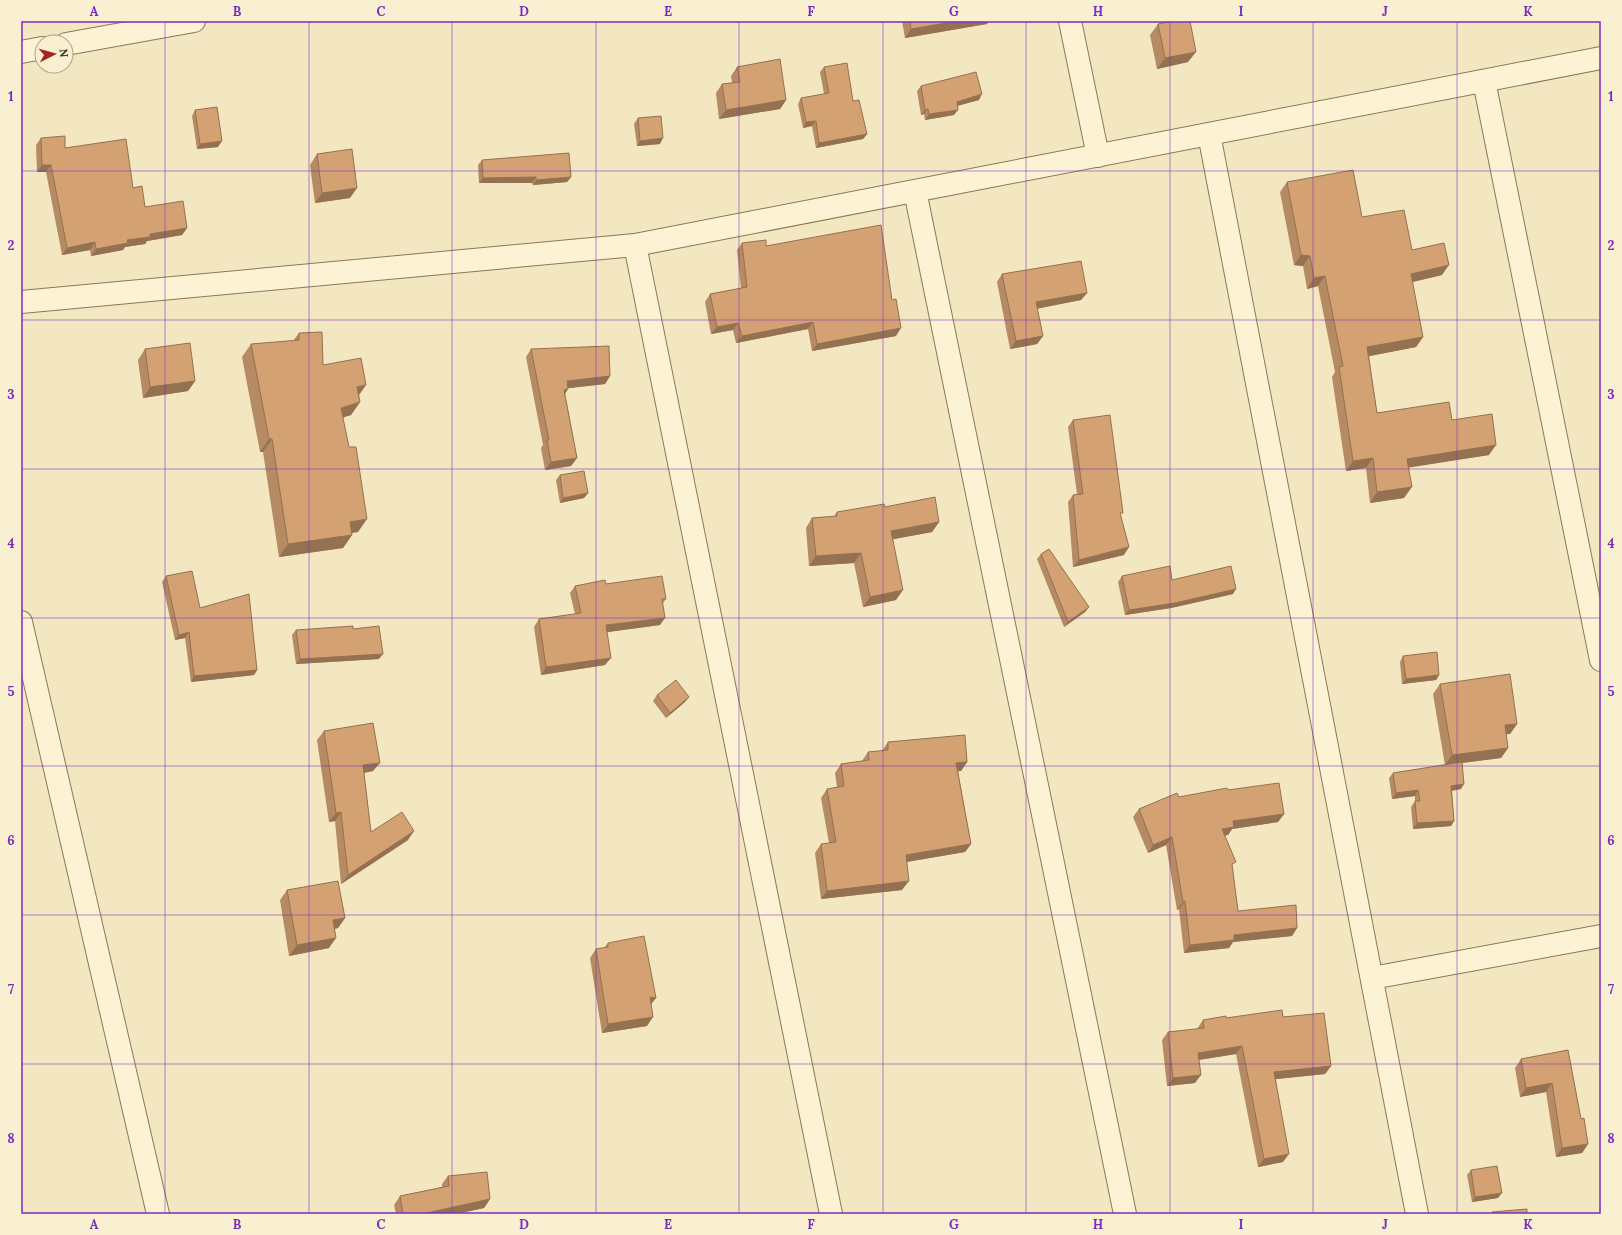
<svg xmlns="http://www.w3.org/2000/svg" width="1622" height="1235" font-family="Lora,serif">
<style>
.lines{fill:none;stroke-linecap:round;stroke-linejoin:round}
.minor-casing{stroke:#8e7756;stroke-width:24}
.minor{stroke:#fcf3d5;stroke-width:22}
.wall{fill:#b68a63}
.shaded-wall{fill:#947150}
.building{fill:#d4a173;stroke:#947150}
.grid{fill:none;stroke:#7b2cbf;stroke-width:1;stroke-opacity:0.55}
.neatline{fill:none;stroke:#7b2cbf;stroke-width:1.5}
.grid-label{font-size:13px;text-anchor:middle;font-weight:bold;fill:#7b2cbf}
</style>
<rect width="100%" height="100%" fill="#f2e7c1"/>
<g class="lines">
<defs>
<path id="minor" d="M1070 21 1098 156
M66 44 194 21
M21 52 42 48
M1484 81 1601 660
M1209 134 1417 1214
M915 191 1125 1214
M635 245 831 1214
M21 302 635 245 1601 58
M21 622 158 1214
M1372 978 1601 936"/>
</defs>
<!-- minor casing -->
<use href="#minor" class="minor-casing"/>
<!-- minor -->
<use href="#minor" class="minor"/>
</g>
<!-- wall -->
<path class="wall" d="M902 21H989L987 24 905 38Z
M1158 24 1188 62 1157 69 1150 35Z
M737 67 786 100 780 109 719 119 716 93 722 84 732 83 731 76Z
M824 67 853 101 867 134 863 139 816 148 812 126 803 128 798 104 801 98 824 94 820 72Z
M921 86 979 100 957 106 954 115 925 120 924 114 921 115 917 91Z
M195 110 218 147 197 149 192 116Z
M638 118 660 144 637 146 634 124Z
M41 138 65 148 133 188 145 207 187 228 182 235 147 241 145 244 125 247 123 250 91 256 90 250 62 255 46 172H37L36 145Z
M317 154 350 198 315 203 310 165Z
M482 160 571 177 567 182 533 185 532 183H479L478 165Z
M1287 182 1362 217 1412 250 1442 275 1412 282 1423 337 1416 347 1369 356 1377 413 1452 420 1489 455 1408 467 1404 498 1370 503 1366 468 1346 471 1332 377 1335 372 1318 286 1307 289 1303 266 1294 265 1280 192Z
M742 243 766 246 896 336 812 351 808 329 736 343 733 330 711 334 705 302 710 294 741 288 737 250Z
M1002 274 1087 293 1081 300 1037 308 1043 336 1037 344 1010 349 997 282Z
M299 333 323 365 359 396 360 402 351 415 343 417 358 532 351 533 352 535 343 548 279 557 263 452H260L242 357 251 344 293 341Z
M145 349 195 381 188 391 143 398 138 360Z
M531 349 610 376 605 384 568 388V389L565 394 577 458 571 466 545 470 541 448 543 445 526 357Z
M1073 420 1121 516 1124 555 1073 567 1068 502 1073 495 1077 494 1068 427Z
M560 475 588 493 584 498 560 503 556 480Z
M885 507 939 522 932 532 893 539 896 600 863 607 854 563 809 566 806 528 812 518 834 516 837 512Z
M1041 554 1089 607 1085 612 1064 627 1037 559Z
M166 576 200 608 257 670 254 675 191 682 185 638 175 640 162 582Z
M1122 576 1172 580 1233 594 1171 608 1125 615 1118 582Z
M606 584 666 599 663 603 660 625 607 632 605 665 541 675 534 627 539 619 575 614 570 593 575 586Z
M353 629 379 659 296 664 292 635 296 630Z
M1403 656 1439 675 1436 680 1402 684 1400 662Z
M1440 684 1517 724 1510 734H1506L1508 748 1501 758 1462 763 1461 789 1452 791 1454 821 1451 826 1413 829 1411 807 1415 801V796L1392 799 1389 778 1393 773 1445 765 1433 694Z
M657 695 689 697 685 702 666 718 653 701Z
M324 731 373 771 364 773 371 832 408 840 341 884 335 821 329 822 317 740Z
M888 742 967 762 961 771H958L971 844 965 852 907 862 902 890 821 899 815 853 821 844 829 843 821 798 827 789 837 787 835 773 841 764 862 761 868 752 882 751Z
M1228 790 1284 814 1278 822 1232 829 1228 835H1225L1232 867 1238 911 1297 928 1292 936 1233 942 1229 948 1184 953 1179 909 1177 910 1166 845 1148 853 1133 817 1139 809 1179 797Z
M287 890 345 918 338 928 335 929 329 948 289 956 280 900Z
M608 943 647 1026 602 1033 590 958 596 949 604 948Z
M1283 1017 1331 1066 1325 1074 1276 1079 1283 1162 1258 1167 1236 1054 1199 1060 1195 1083 1167 1086 1162 1040 1168 1032 1197 1029 1203 1020 1226 1018Z
M1568 1050 1581 1119 1588 1144 1582 1153 1556 1157 1546 1092 1520 1097 1515 1068 1521 1059Z
M1471 1170 1498 1198 1472 1202 1467 1175Z
M448 1176 490 1199 484 1208 456 1214H396L394 1205 400 1196 442 1187V1184Z"/>
<!-- shaded-wall -->
<path class="shaded-wall" d="M958 21H989L987 24 905 38 911 29Z
M1196 52 1188 62 1157 69 1165 58Z
M982 94 979 100 953 107 957 102Z
M786 100 780 109 719 119 726 110Z
M928 109 924 114 921 115 925 110Z
M958 110 954 115 925 120 929 114Z
M816 121 812 126 803 128 806 122Z
M867 134 863 139 816 148 819 143Z
M663 138 660 144 637 146 640 141Z
M222 141 218 147 197 149 200 144Z
M42 165H51L46 172H37Z
M536 177 532 183H479L483 178Z
M571 177 567 182 533 185 536 180Z
M357 188 350 198 315 203 322 193Z
M187 228 182 235 147 241 145 244 125 247 123 250 91 256 96 249 150 234Z
M95 242 90 250 62 255 67 248Z
M1301 255 1310 256 1303 266 1294 265Z
M1449 265 1442 275 1404 284 1411 274Z
M1325 276 1318 286 1307 289 1314 278Z
M1087 293 1081 300 1031 310 1036 302Z
M813 322 808 329 736 343 742 336Z
M738 323 733 330 711 334 717 327Z
M901 328 896 336 812 351 817 344Z
M1043 336 1037 344 1010 349 1016 341Z
M1423 337 1416 347 1360 358 1367 347Z
M610 376 605 384 562 389 567 381Z
M195 381 188 391 143 398 150 387Z
M366 385 357 398V387Z
M568 389 563 397 564 390Z
M360 402 351 415 332 421 341 408Z
M269 439H272L263 452H260Z
M1496 445 1489 455 1400 469 1407 459Z
M577 458 571 466 545 470 551 462Z
M1373 458 1366 468 1346 471 1353 461Z
M1412 487 1404 498 1370 503 1377 492Z
M588 493 584 498 560 503 563 498Z
M367 519 358 532 341 534 350 522Z
M939 522 932 532 884 541 891 531Z
M352 535 343 548 279 557 288 544Z
M1129 547 1124 555 1073 567 1079 560Z
M861 553 854 563 809 566 816 556Z
M1236 589 1233 594 1171 608 1125 615 1129 610Z
M903 590 896 600 863 607 870 597Z
M1089 607 1085 612 1064 627 1068 622Z
M665 618 660 625 601 633 606 625Z
M189 632 185 638 175 640 179 635Z
M383 654 379 659 296 664 300 659Z
M611 658 605 665 541 675 546 667Z
M257 670 254 675 191 682 194 676Z
M1439 675 1436 680 1402 684 1406 679Z
M689 697 685 702 666 718 670 713Z
M1517 724 1510 734 1498 735 1505 725Z
M1508 748 1501 758 1445 765 1452 755Z
M967 762 961 771 950 772 956 763Z
M380 763 373 771 357 774 363 765Z
M1464 784 1461 789 1448 791 1451 786Z
M1418 790 1415 796 1392 799 1396 793Z
M341 812 335 821 329 822 336 813Z
M1284 814 1278 822 1232 829 1228 835 1216 837 1222 829 1233 821Z
M1454 821 1451 826 1413 829 1417 823Z
M414 831 408 840 341 884 348 875Z
M1172 837 1166 845 1148 853 1153 845Z
M971 844 965 852 900 863 906 855Z
M909 881 902 890 821 899 827 891Z
M1185 901 1179 909 1177 910 1183 902Z
M345 918 338 928 326 930 333 920Z
M1297 928 1292 936 1233 942 1229 948 1184 953 1190 945 1234 935Z
M336 938 329 948 289 956 297 945Z
M650 997 656 998 649 1007Z
M653 1017 647 1026 602 1033 608 1024Z
M1242 1046 1236 1054 1192 1061 1198 1053Z
M1331 1066 1325 1074 1268 1080 1274 1072Z
M1201 1075 1195 1083 1167 1086 1173 1078Z
M1552 1083 1546 1092 1520 1097 1526 1088Z
M1588 1144 1582 1153 1556 1157 1562 1148Z
M1289 1154 1283 1162 1258 1167 1264 1159Z
M1502 1193 1498 1198 1472 1202 1475 1197Z
M490 1199 484 1208 456 1214H422Z"/>
<!-- building -->
<path class="building" d="M910 21H958L911 29Z
M1173 21H1190L1196 52 1165 58 1158 24Z
M780 59 786 100 726 110 722 84 740 82 737 67Z
M847 63 853 101 859 100 867 134 819 143 816 121 806 122 801 98 829 93 824 67Z
M976 72 982 94 957 102 958 110 929 114 928 109 925 110 921 86Z
M217 107 222 141 200 144 195 110Z
M661 116 663 138 640 141 638 118Z
M65 136V148L126 139 133 188 142 186 145 207 183 201 187 228 150 234V237L127 240 128 243 96 249 95 242 67 248 51 165H42L41 138Z
M352 149 357 188 322 193 317 154Z
M569 153 571 177 536 180V177L483 178 482 160Z
M1353 170 1362 217 1404 210 1412 250 1444 243 1449 265 1411 274 1423 337 1367 347 1377 413 1449 402 1452 420 1492 414 1496 445 1407 459 1412 487 1377 492 1373 458 1353 461 1339 367 1343 366 1325 276 1314 278 1310 256 1301 255 1287 182Z
M881 225 892 300 896 299 901 328 817 344 813 322 742 336 738 323 717 327 710 294 747 287 742 243 766 240V246Z
M1081 261 1087 293 1036 302 1043 336 1016 341 1002 274Z
M322 332 323 365 361 358 366 385 357 387 360 402 341 408 349 447H356L367 519 350 522 352 535 288 544 272 439H269L251 344 299 340V333Z
M190 343 195 381 150 387 145 349Z
M609 346 610 376 567 381 568 389 564 390 577 458 551 462 547 440H549L531 349Z
M1110 415 1123 513H1120L1129 547 1079 560 1073 495 1083 494 1073 420Z
M584 471 588 493 563 498 560 475Z
M935 497 939 522 891 531 903 590 870 597 861 553 816 556 812 518 837 516V512L884 504 885 507Z
M1049 549 1089 607 1068 622 1041 554Z
M1170 566 1172 580 1231 566 1236 589 1175 603 1129 610 1122 576Z
M192 571 200 608 249 594 257 670 194 676 189 632 179 635 166 576Z
M662 576 666 599H662L665 618 606 625 611 658 546 667 539 619 581 613 575 586 605 580 606 584Z
M353 626V629L379 626 383 654 300 659 296 630Z
M1437 652 1439 675 1406 679 1403 656Z
M1510 674 1517 724 1505 725 1508 748 1452 755 1440 684Z
M676 680 689 697 670 713 657 695Z
M373 723 380 763 363 765 371 832 402 812 414 831 348 875 341 812 336 813 324 731Z
M965 735 967 762 956 763 971 844 906 855 909 881 827 891 821 844 836 842 827 789 844 786 841 764 869 760 868 752 888 750V742Z
M1462 762 1464 784 1451 786 1454 821 1417 823 1415 801H1420L1418 790 1396 793 1393 773Z
M1279 783 1284 814 1233 821 1234 827 1222 829 1236 862 1232 864 1238 911 1296 905 1297 928 1234 935V940L1190 945 1185 901 1183 902 1172 837 1153 845 1139 809 1177 793 1179 797 1227 788 1228 790Z
M338 881 345 918 333 920 336 938 297 945 287 890Z
M644 936 656 998 650 997 653 1017 608 1024 596 949 608 947V943Z
M1282 1010 1283 1017 1324 1013 1331 1066 1274 1072 1289 1154 1264 1159 1242 1046 1198 1053 1201 1075 1173 1078 1168 1032 1204 1028 1203 1020 1226 1016V1018Z
M1568 1050 1581 1119 1584 1118 1588 1144 1562 1148 1552 1083 1526 1088 1521 1059Z
M1497 1166 1502 1193 1475 1197 1471 1170Z
M487 1172 490 1199 422 1214H403L400 1196 449 1186 448 1176Z
M1527 1209V1214H1492V1212Z"/>
<!-- grid -->
<path class="grid" d="M165 21V1214M309 21V1214M452 21V1214M596 21V1214M739 21V1214M883 21V1214M1026 21V1214M1170 21V1214M1313 21V1214M1457 21V1214M21 171H1601M21 320H1601M21 469H1601M21 618H1601M21 766H1601M21 915H1601M21 1064H1601"/>
<!-- border -->
<rect width="1622" height="1235" fill="none" stroke="#f9f0d1" stroke-width="44"/>
<!-- north arrow -->
<g transform="translate(54 54) rotate(84)"><circle r="19" fill="#f9f0d1" stroke="#ada289"/>
<path d="M0-3L7 15L0 10L-7 15Z" fill="#a32720"/>
<text y="-6" font-size="11" font-weight="bold" text-anchor="middle" fill="#3c2d1c">N</text>
</g>
<rect x="22" y="22" width="1578" height="1191" class="neatline"/>
<g class="grid-label">
<text x="94" y="16">A</text>
<text x="237" y="16">B</text>
<text x="381" y="16">C</text>
<text x="524" y="16">D</text>
<text x="668" y="16">E</text>
<text x="811" y="16">F</text>
<text x="954" y="16">G</text>
<text x="1098" y="16">H</text>
<text x="1241" y="16">I</text>
<text x="1385" y="16">J</text>
<text x="1528" y="16">K</text>
<text x="11" y="101">1</text>
<text x="1611" y="101">1</text>
<text x="11" y="250">2</text>
<text x="1611" y="250">2</text>
<text x="11" y="399">3</text>
<text x="1611" y="399">3</text>
<text x="11" y="548">4</text>
<text x="1611" y="548">4</text>
<text x="11" y="696">5</text>
<text x="1611" y="696">5</text>
<text x="11" y="845">6</text>
<text x="1611" y="845">6</text>
<text x="11" y="994">7</text>
<text x="1611" y="994">7</text>
<text x="11" y="1143">8</text>
<text x="1611" y="1143">8</text>
<text x="94" y="1229">A</text>
<text x="237" y="1229">B</text>
<text x="381" y="1229">C</text>
<text x="524" y="1229">D</text>
<text x="668" y="1229">E</text>
<text x="811" y="1229">F</text>
<text x="954" y="1229">G</text>
<text x="1098" y="1229">H</text>
<text x="1241" y="1229">I</text>
<text x="1385" y="1229">J</text>
<text x="1528" y="1229">K</text>
</g>
</svg>
